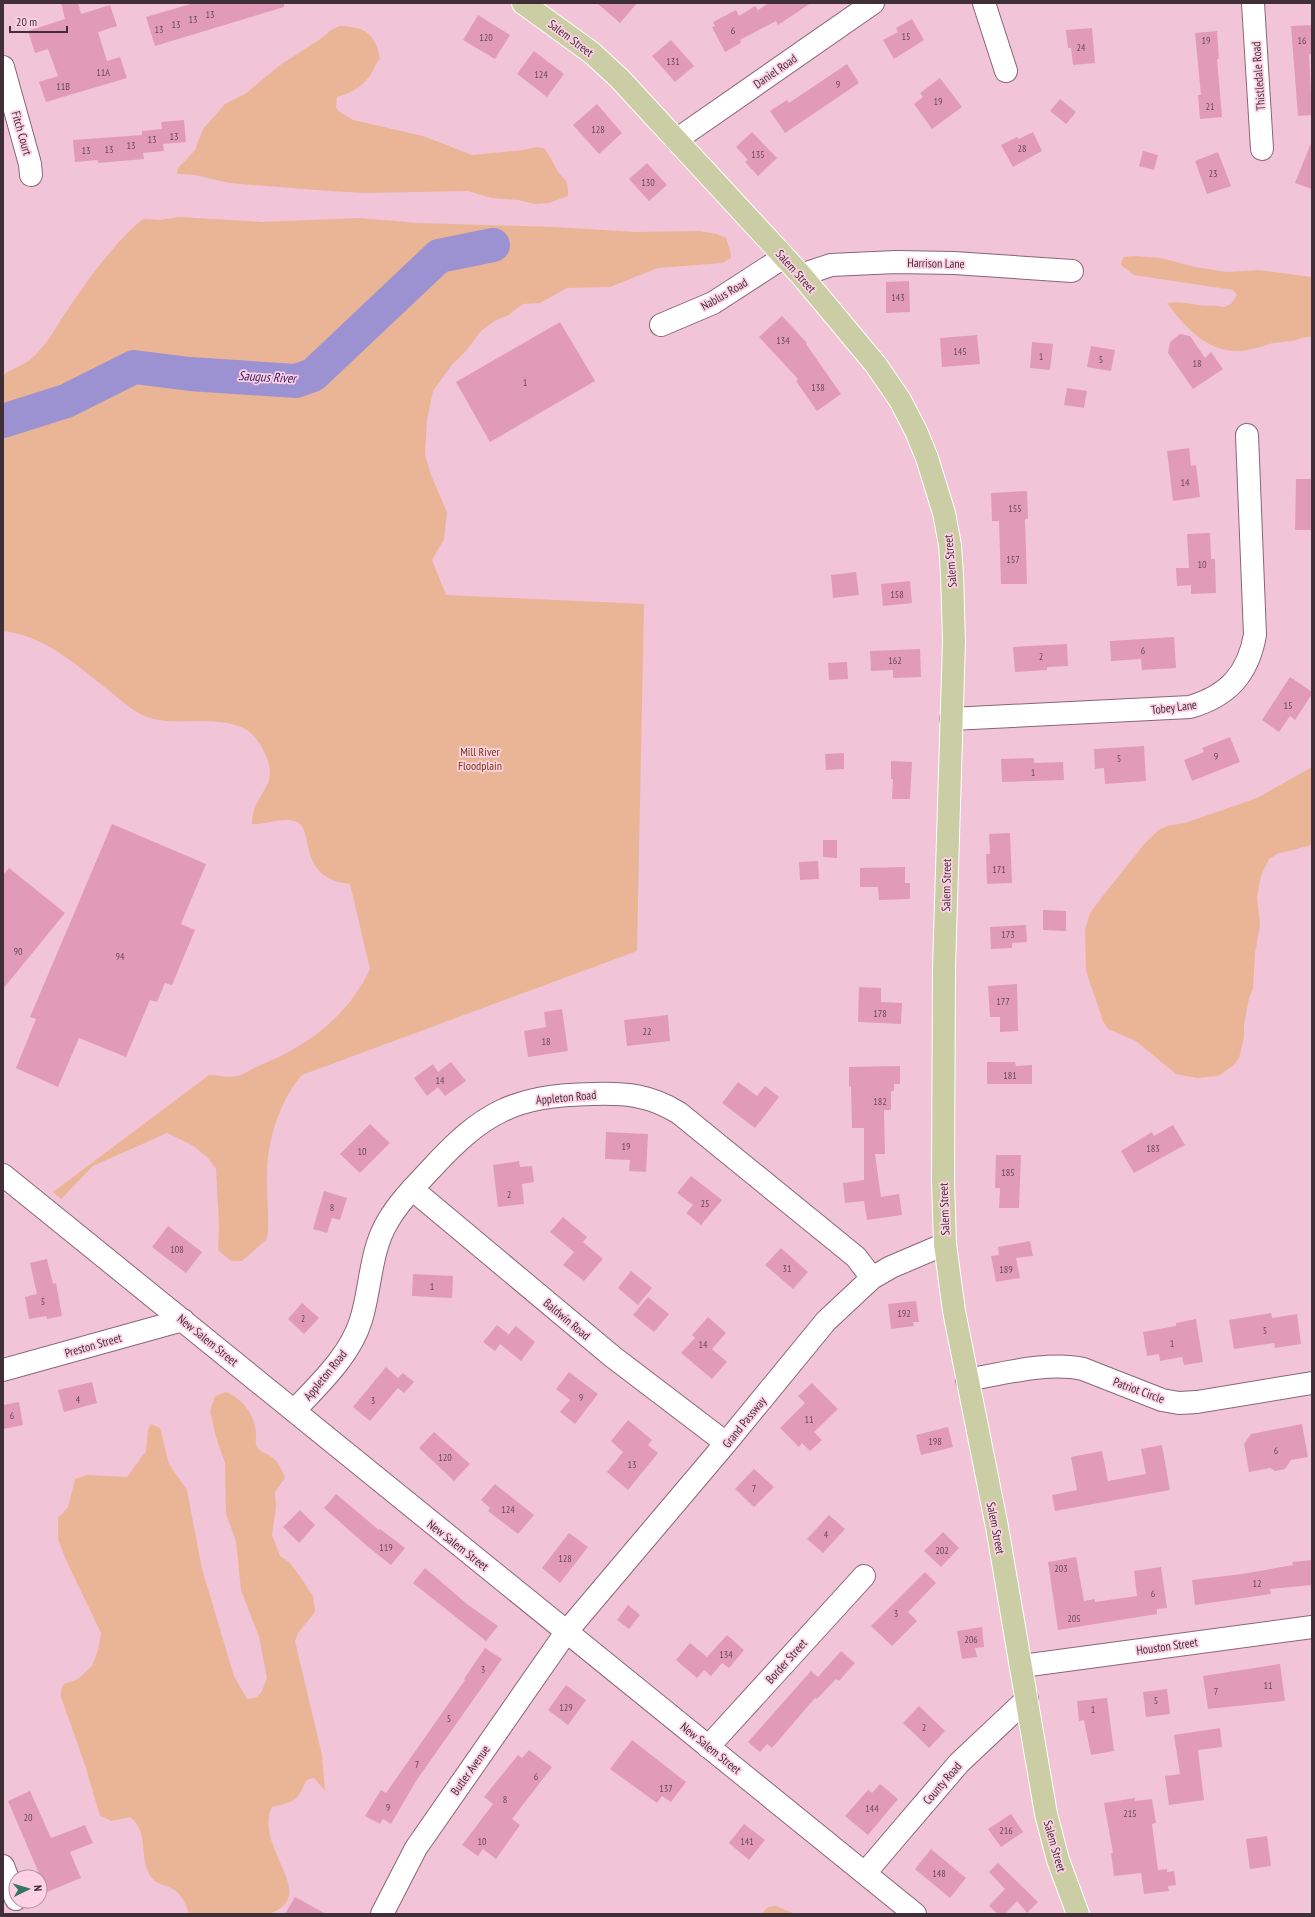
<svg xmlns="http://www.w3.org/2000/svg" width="1315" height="1917" font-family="'PT Sans Narrow',sans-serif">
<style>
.green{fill:#eab596}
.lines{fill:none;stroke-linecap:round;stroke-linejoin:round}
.river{stroke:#9d92d1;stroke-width:34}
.building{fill:#e19bb9}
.minor-casing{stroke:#8c6576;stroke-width:24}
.major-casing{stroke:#fff;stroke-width:24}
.minor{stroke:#fff;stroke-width:22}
.major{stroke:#cbcea4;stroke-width:22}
.labels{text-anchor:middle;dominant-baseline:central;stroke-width:3.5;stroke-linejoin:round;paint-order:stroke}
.number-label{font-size:10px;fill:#684a57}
.street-label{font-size:12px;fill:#402f36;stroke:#fed2e4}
.park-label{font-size:12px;fill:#73390e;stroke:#fed2e4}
.water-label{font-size:13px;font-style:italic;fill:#36206a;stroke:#fed2e4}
</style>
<rect width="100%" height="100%" fill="#f1c5d7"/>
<!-- green -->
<path class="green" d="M339 26C364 26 376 34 380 59 376 63 375 67 372 72 365 86 351 93 337 97L336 108 340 112 353 120 423 136 472 155 524 150 536 147 544 148C549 154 552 161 556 168 563 182 569 176 568 196L549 203 534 204 518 200 491 198 468 191 365 193 329 191 229 183 195 175 177 174 178 168 195 150 203 129 225 104 245 94 280 65 319 40 331 30Z
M179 217 263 222 358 218 419 223 555 227 636 232 700 231 717 234 726 238 731 254V258L722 263 658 268 610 287 567 288 540 303 523 304 507 316 496 320 481 331 466 351 451 366 433 391 427 420 425 455 431 475 447 512 444 539 432 560 446 595 644 604 637 951 302 1075C280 1100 268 1139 267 1172 266 1194 270 1217 267 1239L242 1261H231L218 1250 219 1225 216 1169 207 1157 192 1145 167 1133 93 1166 61 1199 53 1192 209 1075C217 1075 229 1078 237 1076 243 1075 250 1070 256 1067 306 1047 347 1018 370 969L350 884C296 878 315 830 297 822 284 816 266 825 252 824 252 807 260 799 267 785 275 771 265 751 257 740 236 709 177 729 147 717 134 712 123 702 112 693 78 667 47 636 3 631V375C12 369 24 365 32 358 48 344 56 326 68 309 88 280 116 240 143 219L160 220Z
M1134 256 1161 258 1195 267 1227 272 1259 270 1312 277V337C1304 336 1299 340 1292 341 1285 342 1279 342 1273 343 1262 346 1250 351 1238 351 1207 352 1183 325 1167 303 1179 301 1187 303 1198 305 1207 306 1215 305 1224 307L1231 304 1237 295 1233 290 1134 275 1121 265 1123 257Z
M1312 767V845L1277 854 1269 859 1261 876 1257 896 1260 925 1255 954 1253 988 1249 998 1244 1025V1037L1239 1058 1234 1065 1218 1076 1197 1078 1176 1074 1136 1041 1108 1029 1103 1021 1086 971 1085 930 1090 913 1105 893 1146 842 1159 830 1167 826 1185 823 1257 798Z
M226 1392C243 1399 254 1414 256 1432 256 1437 255 1444 257 1447 260 1452 266 1453 270 1456 278 1461 282 1469 285 1478L275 1492 276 1506 272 1535 280 1556 289 1562 299 1575 313 1596 315 1612 298 1633 295 1641 322 1755 325 1791 314 1778C302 1779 305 1789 298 1796 292 1803 281 1805 272 1807 256 1839 300 1880 287 1901 284 1907 276 1911 270 1914H189C187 1907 183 1897 177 1892 170 1885 157 1886 151 1877 138 1858 150 1832 130 1817L112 1821 100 1816 86 1768 61 1697V1690L64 1684 78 1679 92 1666 98 1650 101 1633 66 1560 58 1539V1518L68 1507 75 1479 87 1475 127 1477 146 1451 148 1430 151 1424 160 1428 169 1464 187 1490 202 1569 234 1676 247 1699 257 1697 262 1691 267 1678 259 1637 241 1590 236 1541 226 1514 225 1463 216 1437 210 1411 215 1396Z
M776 1906 795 1914H761L768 1907Z"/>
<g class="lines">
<!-- river -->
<path class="river" d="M3 421 66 401 134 367 190 374 296 381 313 375 439 256 493 245"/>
</g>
<!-- building -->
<path class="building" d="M61 3H78L81 14 110 5 117 26 98 32 107 61 120 57 127 78 46 102 39 82 58 76 48 49 35 53 28 31 65 19Z
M194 3H284V7L155 46 146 17Z
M597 3H637L620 23Z
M769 3H811L778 25 776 21 740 40 741 43 725 52 712 27 715 26 713 22 736 10 739 16 755 6 758 10Z
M478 15 510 35 495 59 463 40Z
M912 19 924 40 894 59 883 40 898 32 896 28Z
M1312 25V54H1309L1312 115 1298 116 1291 26Z
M1092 28 1095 63 1073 65 1071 48H1068L1066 30Z
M1217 31 1219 59H1217L1222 117 1200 119 1198 95H1201L1195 33Z
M671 40 694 66 675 82 652 56Z
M534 51 564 74 547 97 517 74Z
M847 64 859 83 785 133 770 111 787 100 789 103Z
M940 78 962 107 932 129 914 104 923 97 920 93Z
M1060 99 1076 112 1066 124 1050 111Z
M597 104 622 133 599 154 573 125Z
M184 120 186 142 163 144 164 151 143 153 144 159 98 163V160L75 162 73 140 142 135V131L162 129 161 122Z
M752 132 777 158 758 176 745 162 748 160 736 147Z
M1033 132 1042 151 1013 167 1001 145 1017 137 1019 139Z
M1311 143H1312V189L1295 183Z
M1143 151 1158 155 1154 170 1139 166Z
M1218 152 1231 186 1207 194 1195 161Z
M647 163 667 185 649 201 629 179Z
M909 281 910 312 886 313V282Z
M782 316 807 343 806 344 841 394 817 411 796 381 798 379 759 337Z
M560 322 595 381 490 442 456 382Z
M1180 334 1190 336 1205 358 1211 352 1223 369 1193 389 1168 353 1170 342Z
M977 335 980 364 942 367 940 338Z
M1032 342 1053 344 1050 370 1030 368Z
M1091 346 1115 350 1111 371 1087 367Z
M1067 388 1087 391 1084 408 1064 405Z
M1189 448 1191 466 1196 465 1200 497 1173 501 1167 451Z
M1296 479H1312V530H1295Z
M1027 491 1028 519H1025L1027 584H1001L999 521H992L991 493Z
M1210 533 1211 559H1215L1216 593 1191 594V585L1177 586 1176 568H1189L1187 534Z
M856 572 859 595 833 598 831 575Z
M910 581 912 603 883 606 881 584Z
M1174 637 1176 668 1142 670 1141 659 1111 661 1110 641Z
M1067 644 1068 666 1047 667V670L1015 672 1013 647Z
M920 649 921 677 893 678V670L871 671 870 651Z
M847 662 848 679 829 680 828 663Z
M1290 677 1312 692V694L1295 720 1290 716 1279 732 1262 720Z
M1230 737 1240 762 1192 781 1184 760 1204 752 1202 748Z
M1144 746 1146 781 1105 784 1104 768 1095 769 1094 749Z
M844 753V769L826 770 825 754Z
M1034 758V763L1063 762 1064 780 1002 782 1001 759Z
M891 761 912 762 910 799H892L893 779H891Z
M112 824 206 864 181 924 195 930 172 985 165 983 157 1002 150 1000 126 1057 79 1038 58 1087 16 1068 36 1019 30 1017Z
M1010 833 1012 883 987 884 986 854H990L989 834Z
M823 840H837V858L823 857Z
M818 861 819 879 800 880 799 862Z
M905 867V883H910V899L879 900 878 887H860V868Z
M9 868 65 913 3 989V875Z
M1043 910 1066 911V931L1043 930Z
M1026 925 1027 942 1012 943V948L991 949 990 927Z
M1017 984 1018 1031 1000 1032V1017H990L988 986Z
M859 987 881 988V1002L902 1003 901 1024 858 1022Z
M562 1009 568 1051 528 1057 524 1031 546 1027 544 1012Z
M668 1015 670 1041 627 1046 624 1020Z
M451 1062 466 1081 445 1096 438 1087 427 1096 414 1078 433 1064 438 1072Z
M987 1062H1015L1016 1066 1032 1065V1084H987Z
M900 1066V1084H894V1091H891V1110H884L885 1154H875L881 1197 899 1194 902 1215 867 1220 864 1201 845 1203 843 1183 864 1180V1128H852L851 1086 849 1087V1067Z
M738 1082 757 1096 765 1086 779 1097 755 1128 722 1103Z
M370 1124 390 1143 360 1173 340 1154Z
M1173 1125 1185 1145 1134 1173 1121 1151 1152 1132 1154 1136Z
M606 1132 648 1134 646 1172 629 1171 630 1160 605 1159Z
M996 1155H1021L1019 1208H999L1000 1188H995Z
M519 1161 520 1167 532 1166 534 1182 522 1184 524 1204 498 1207 493 1165Z
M691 1176 722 1200 701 1225 686 1213 693 1205 677 1193Z
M324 1191 347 1198 340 1220 332 1218 327 1233 313 1229Z
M563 1217 587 1237 583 1242 603 1259 584 1281 563 1265 574 1252 550 1232Z
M168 1226 202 1252 186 1273 152 1247Z
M1030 1241 1033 1256 1016 1258 1020 1278 996 1282 991 1256 999 1255 998 1247Z
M781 1248 808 1272 793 1289 765 1265Z
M47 1259 53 1284 56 1283 62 1316 47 1319 46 1316 29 1319 25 1297 37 1294 30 1263Z
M631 1271 652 1288 638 1305 618 1288Z
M413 1274 453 1276 452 1298 412 1296Z
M648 1297 669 1314 654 1332 633 1315Z
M916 1301 919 1322H913L914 1326 891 1329 888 1304Z
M302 1303 319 1318 304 1334 288 1319Z
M1271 1313 1272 1318 1297 1314 1301 1344 1275 1348 1274 1343 1234 1349 1229 1320Z
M708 1317 726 1333 712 1349 727 1362 712 1379 681 1353 695 1338 692 1335Z
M1196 1319 1203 1362 1184 1365 1182 1357 1160 1361 1159 1354 1147 1356 1143 1332 1176 1326V1323Z
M497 1325 508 1334 507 1336 516 1326 535 1342 521 1361 500 1344 495 1351 483 1342Z
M386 1367 398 1378 403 1373 414 1382 404 1393 398 1388 370 1421 353 1407Z
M569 1372 598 1394 575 1424 560 1412 570 1400 556 1389Z
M92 1382 97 1403 64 1412 58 1390Z
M812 1383 838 1409 814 1432 822 1440 810 1451 802 1443 799 1447 780 1428 805 1403 798 1396Z
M19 1402 23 1425 3 1429V1405Z
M628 1420 652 1440 648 1445 658 1453 628 1490 607 1472 623 1452 611 1441Z
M1302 1424 1308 1457 1291 1460 1285 1469 1275 1471 1270 1468 1249 1472 1244 1444 1251 1434Z
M948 1427 953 1447 921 1455 916 1435Z
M434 1432 470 1464 454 1481 419 1448Z
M1162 1445 1170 1490 1055 1511 1052 1495 1077 1490 1071 1457 1102 1451 1108 1481 1146 1474 1141 1449Z
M754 1469 774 1487 754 1507 735 1489Z
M495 1484 534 1515 518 1534 488 1511 490 1508 481 1500Z
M336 1494 379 1530 380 1529 405 1548 391 1565 367 1546 324 1508Z
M300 1510 315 1525 299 1543 283 1527Z
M829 1515 845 1529 823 1553 807 1539Z
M943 1532 959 1548 941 1567 924 1551Z
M569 1533 588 1547 560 1583 542 1568Z
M1076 1557 1084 1601 1095 1599V1602L1137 1596 1134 1571 1161 1567 1167 1608 1157 1609V1614L1058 1630 1048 1562Z
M1312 1560V1585L1270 1589 1271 1594 1195 1605 1192 1580 1242 1574 1293 1565 1292 1562Z
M425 1568 467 1604 498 1626 486 1641 413 1583Z
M925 1572 936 1583 908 1612 917 1621 892 1646 871 1626Z
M628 1605 640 1615 629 1629 617 1620Z
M982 1627 984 1647 975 1648 977 1657 962 1659 957 1631Z
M727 1635 744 1650 729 1668 722 1663 711 1676 704 1670 697 1678 676 1660 690 1643 707 1657Z
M485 1648 502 1659 416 1781 391 1824 383 1819 380 1824 365 1816 381 1790 386 1793 465 1680 464 1679Z
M841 1651 855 1663 839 1681 836 1679 817 1699 815 1698 772 1748 767 1744 760 1752 748 1742 811 1671 818 1677Z
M1280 1664 1285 1701 1208 1709 1203 1676Z
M566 1685 586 1700 568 1725 548 1710Z
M1167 1689 1170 1714 1146 1717 1143 1692Z
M1107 1698 1114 1751 1091 1755 1084 1720 1079 1721 1077 1701Z
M919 1706 945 1731 929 1748 903 1723Z
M1220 1728 1222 1747 1198 1750 1204 1800 1169 1805 1165 1776 1180 1774 1174 1735Z
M632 1740 686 1782 671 1802 662 1796 657 1803 610 1769Z
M529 1750 552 1767 512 1819 520 1825 496 1859 483 1849 478 1856 462 1845 493 1804 484 1797 518 1755 522 1758Z
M880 1784 898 1799 868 1835 845 1816 868 1790 872 1793Z
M30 1791 51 1838 85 1825 93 1843 70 1852 81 1878 47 1892 8 1801Z
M1135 1798V1801L1152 1799 1156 1823 1152 1824 1158 1870 1167 1869V1872L1174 1871 1176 1885 1168 1886 1169 1891 1144 1894 1141 1873 1114 1876 1111 1853H1113L1104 1803Z
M1011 1814 1023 1832 1001 1847 988 1829Z
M744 1824 765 1840 749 1860 729 1843Z
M1267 1836 1271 1866 1250 1869 1246 1839Z
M931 1849 966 1878 950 1898 915 1869Z
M998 1863 1038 1902 1027 1913 1017 1901 1005 1914H998L989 1906 1005 1889 989 1872Z
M295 1897 326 1914H285Z"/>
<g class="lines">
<defs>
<path id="minor" d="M984 3 1006 71
M1253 3 1262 149
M3 67 30 164 31 175
M676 140 873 3
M801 275 831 265 896 262 954 263 1072 271
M661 325 713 303 784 257
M951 719 1190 707C1228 696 1248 674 1255 635L1247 435
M3 1175 915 1914
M412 1189 613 1357 726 1443
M3 1370 183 1320
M967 1380C1001 1374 1049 1361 1083 1369L1162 1400 1179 1403 1197 1402 1312 1383
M294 1411C319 1384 350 1356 361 1320 371 1288 370 1250 388 1221 399 1202 415 1186 430 1170 482 1113 514 1095 593 1094 626 1093 650 1095 679 1113L856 1257 872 1278
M1022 1666 1312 1627
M708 1747 864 1576
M3 1866 16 1899
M865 1873 959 1763 1027 1699
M382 1914 416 1848 567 1631 726 1443 826 1321 872 1278 891 1267 945 1244"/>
<path id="major" d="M523 3 592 53 620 79 801 275 876 365 900 400 916 431 927 458 944 513 950 545 952 574 954 641 944 968 943 1181 945 1244 954 1311 997 1527 1046 1814 1058 1860 1078 1914"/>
</defs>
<!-- minor casing -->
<use href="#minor" class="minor-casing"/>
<!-- major casing -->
<use href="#major" class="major-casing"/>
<!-- minor -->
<use href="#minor" class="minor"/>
<!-- major -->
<use href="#major" class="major"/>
</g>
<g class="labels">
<!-- number labels -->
<g class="number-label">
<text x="210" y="14">13</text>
<text x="193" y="19">13</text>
<text x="176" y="24">13</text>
<text x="159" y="29">13</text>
<text x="733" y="30">6</text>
<text x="906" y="36">15</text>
<text x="486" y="37">120</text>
<text x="1206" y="40">19</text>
<text x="1302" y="40">16</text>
<text x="1081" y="47">24</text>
<text x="673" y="61">131</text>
<text x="103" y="72">11A</text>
<text x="541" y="74">124</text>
<text x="838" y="84">9</text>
<text x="63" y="86">11B</text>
<text x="938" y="101">19</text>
<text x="1210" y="106">21</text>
<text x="598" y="129">128</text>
<text x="174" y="136">13</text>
<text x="152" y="139">13</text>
<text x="131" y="145">13</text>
<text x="1022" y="148">28</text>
<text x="109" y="149">13</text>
<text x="86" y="150">13</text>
<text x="758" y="154">135</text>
<text x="1213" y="173">23</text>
<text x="648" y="182">130</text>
<text x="898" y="297">143</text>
<text x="783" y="340">134</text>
<text x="960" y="351">145</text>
<text x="1041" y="356">1</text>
<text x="1101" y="359">5</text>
<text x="1197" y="363">18</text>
<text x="525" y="382">1</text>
<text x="818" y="387">138</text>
<text x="1185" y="482">14</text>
<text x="1015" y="508">155</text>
<text x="1013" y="559">157</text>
<text x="1202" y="564">10</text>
<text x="897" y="594">158</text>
<text x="1143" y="650">6</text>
<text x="1041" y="656">2</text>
<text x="895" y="660">162</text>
<text x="1288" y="705">15</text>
<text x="1216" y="756">9</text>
<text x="1119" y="758">5</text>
<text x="1033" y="772">1</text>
<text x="999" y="869">171</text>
<text x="1008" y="934">173</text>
<text x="18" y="951">90</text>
<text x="120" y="956">94</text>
<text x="1003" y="1001">177</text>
<text x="880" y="1013">178</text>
<text x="647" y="1031">22</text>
<text x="546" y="1041">18</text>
<text x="1010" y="1075">181</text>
<text x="440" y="1080">14</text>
<text x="880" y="1101">182</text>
<text x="626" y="1146">19</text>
<text x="1153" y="1148">183</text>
<text x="362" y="1151">10</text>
<text x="1008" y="1172">185</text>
<text x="509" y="1194">2</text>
<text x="705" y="1203">25</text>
<text x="332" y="1207">8</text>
<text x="177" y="1249">108</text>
<text x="787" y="1268">31</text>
<text x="1006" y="1269">189</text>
<text x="432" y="1286">1</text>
<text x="43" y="1301">5</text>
<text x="904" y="1313">192</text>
<text x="303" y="1318">2</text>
<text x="1265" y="1330">5</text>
<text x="1172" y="1343">1</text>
<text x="703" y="1344">14</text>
<text x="581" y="1397">9</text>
<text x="78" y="1399">4</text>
<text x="373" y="1400">3</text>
<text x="12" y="1415">6</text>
<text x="809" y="1419">11</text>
<text x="935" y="1441">198</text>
<text x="1276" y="1450">6</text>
<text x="445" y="1457">120</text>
<text x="632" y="1464">13</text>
<text x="754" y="1488">7</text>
<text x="508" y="1509">124</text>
<text x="826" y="1534">4</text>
<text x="386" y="1547">119</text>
<text x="942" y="1550">202</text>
<text x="565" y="1558">128</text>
<text x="1061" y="1568">203</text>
<text x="1257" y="1583">12</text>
<text x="1153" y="1593">6</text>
<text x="896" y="1613">3</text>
<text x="1074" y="1618">205</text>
<text x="971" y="1639">206</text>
<text x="726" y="1654">134</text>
<text x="483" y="1669">3</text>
<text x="1268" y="1685">11</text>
<text x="1216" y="1691">7</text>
<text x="1156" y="1700">5</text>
<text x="566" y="1707">129</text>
<text x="1093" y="1709">1</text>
<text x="449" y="1718">5</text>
<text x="924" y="1727">2</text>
<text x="417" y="1764">7</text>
<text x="536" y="1776">6</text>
<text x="666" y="1788">137</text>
<text x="505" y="1799">8</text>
<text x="388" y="1807">9</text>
<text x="872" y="1808">144</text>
<text x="1130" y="1813">215</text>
<text x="28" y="1817">20</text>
<text x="1006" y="1830">216</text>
<text x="482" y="1841">10</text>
<text x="747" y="1841">141</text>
<text x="939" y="1873">148</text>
</g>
<!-- street labels -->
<g class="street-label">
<text transform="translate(571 38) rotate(37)">Salem Street</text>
<text transform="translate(775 71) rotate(-35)">Daniel Road</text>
<text transform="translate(1258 76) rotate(-94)">Thistledale Road</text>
<text transform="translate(22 133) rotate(74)">Fitch Court</text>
<text transform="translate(936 263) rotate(1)">Harrison Lane</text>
<text transform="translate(796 271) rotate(48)">Salem Street</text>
<text transform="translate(724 294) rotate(-30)">Nablus Road</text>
<text transform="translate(950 561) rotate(-95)">Salem Street</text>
<text transform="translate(1174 707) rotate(-7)">Tobey Lane</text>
<text transform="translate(946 885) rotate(-89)">Salem Street</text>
<text transform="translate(566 1097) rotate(-5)">Appleton Road</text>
<text transform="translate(944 1209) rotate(-92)">Salem Street</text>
<text transform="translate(567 1319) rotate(40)">Baldwin Road</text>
<text transform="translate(208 1340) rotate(39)">New Salem Street</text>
<text transform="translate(93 1345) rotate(-16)">Preston Street</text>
<text transform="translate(325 1375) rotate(-51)">Appleton Road</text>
<text transform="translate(1139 1390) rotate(20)">Patriot Circle</text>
<text transform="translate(744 1422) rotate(-51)">Grand Passway</text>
<text transform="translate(996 1528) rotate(79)">Salem Street</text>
<text transform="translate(458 1545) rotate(38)">New Salem Street</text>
<text transform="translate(1167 1646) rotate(-8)">Houston Street</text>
<text transform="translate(786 1661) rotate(-48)">Border Street</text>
<text transform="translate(711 1748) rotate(39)">New Salem Street</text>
<text transform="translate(470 1770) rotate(-55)">Butler Avenue</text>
<text transform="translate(942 1783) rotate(-49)">County Road</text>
<text transform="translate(1055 1846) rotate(74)">Salem Street</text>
</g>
<!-- park labels -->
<g class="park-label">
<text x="480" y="751">Mill River<tspan x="480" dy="14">Floodplain</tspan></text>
</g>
<!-- water labels -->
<g class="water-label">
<text transform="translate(267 377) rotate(3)">Saugus River</text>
</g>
</g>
<!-- border -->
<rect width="1315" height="1917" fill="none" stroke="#402f36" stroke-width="8"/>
<!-- north arrow -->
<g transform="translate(28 1889) rotate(85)"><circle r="19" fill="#fed2e4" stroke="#b2919e"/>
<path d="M0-3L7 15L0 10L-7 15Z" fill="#367563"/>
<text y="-6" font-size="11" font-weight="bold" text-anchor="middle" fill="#402f36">N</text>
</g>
<!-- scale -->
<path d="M10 26v6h57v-6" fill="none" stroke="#402f36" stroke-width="2"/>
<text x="16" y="26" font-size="12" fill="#402f36" stroke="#fed2e4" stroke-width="3" paint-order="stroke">20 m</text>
</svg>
